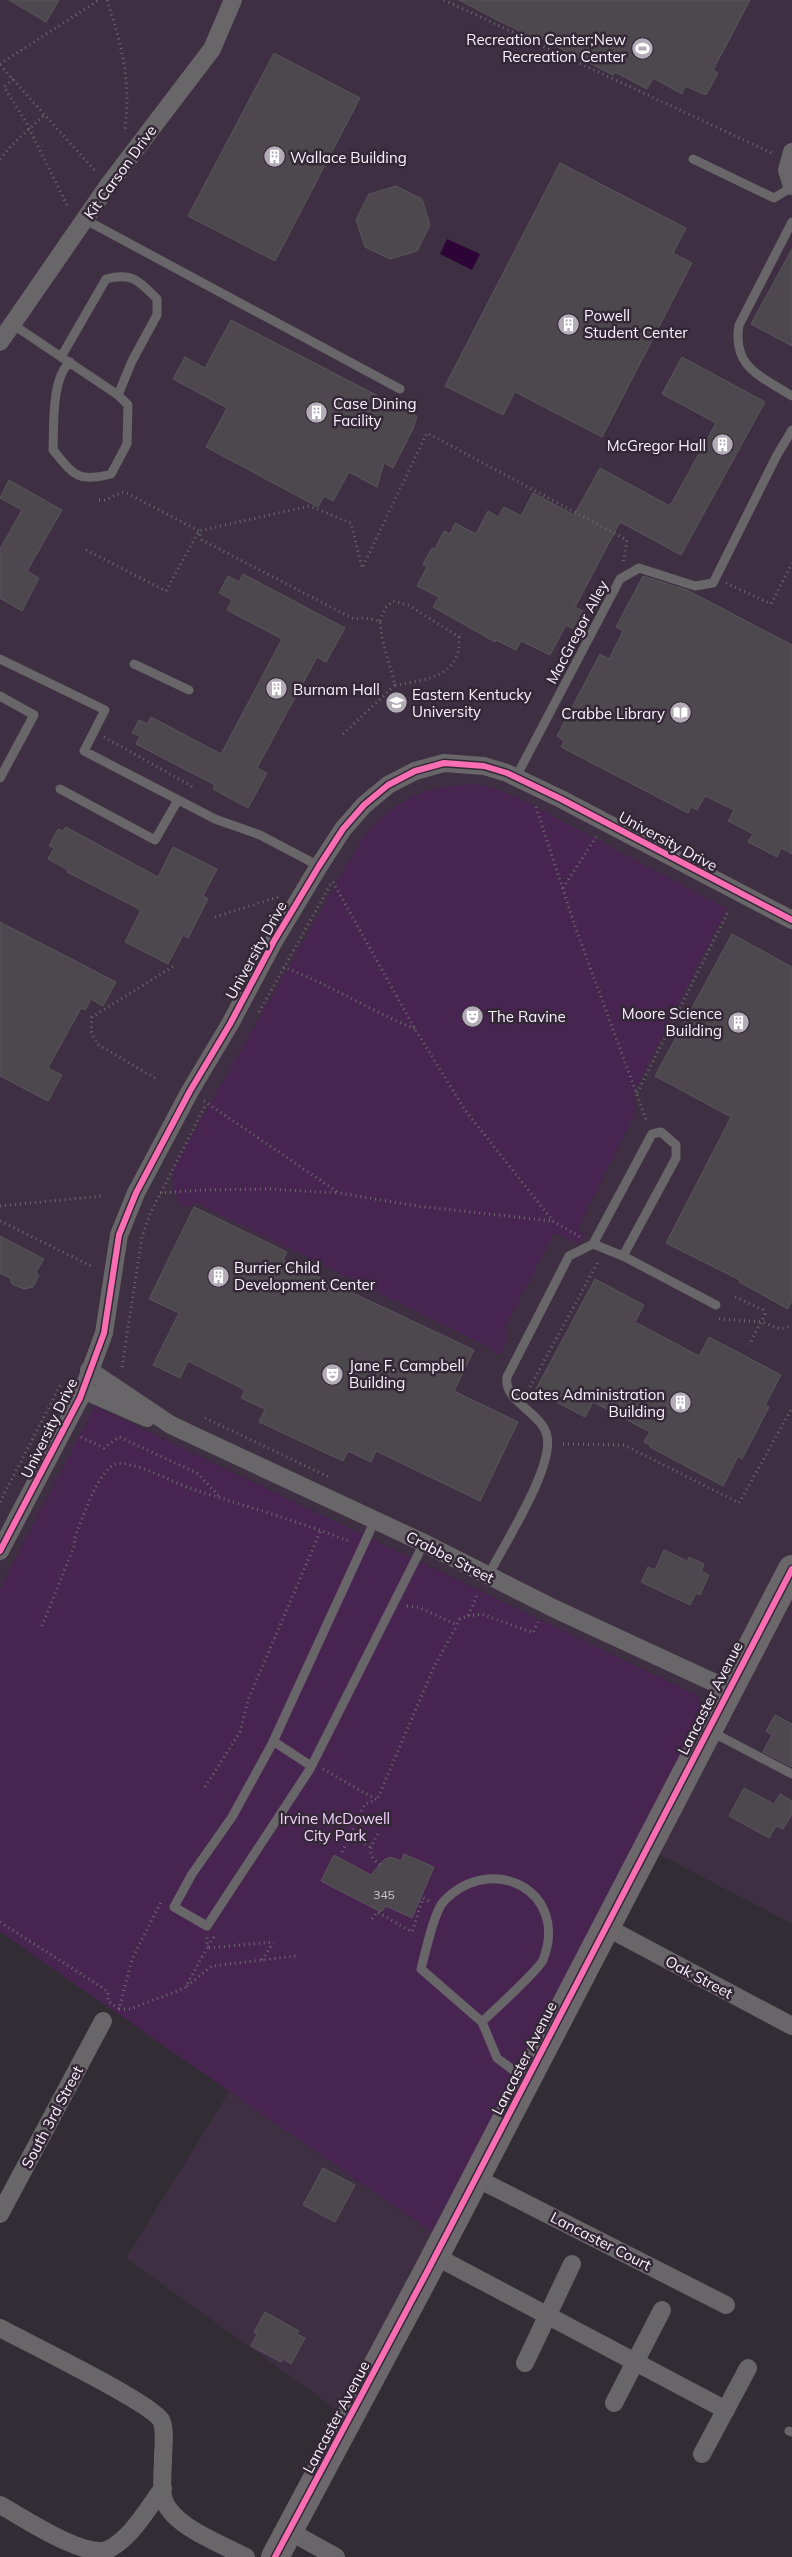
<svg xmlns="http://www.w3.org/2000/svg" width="792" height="2557" font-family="Mulish,sans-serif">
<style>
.built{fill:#3e2f42}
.green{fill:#482551}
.water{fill:#2d0436}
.building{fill:#4d484e;stroke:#5a555c}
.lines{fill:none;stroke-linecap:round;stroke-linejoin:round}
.path{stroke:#6e6a70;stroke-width:3;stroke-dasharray:1 4;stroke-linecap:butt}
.service{stroke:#69666a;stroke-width:9}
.minor{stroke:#69666a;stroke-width:18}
.primary{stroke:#6b676b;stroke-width:28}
.cycleway-casing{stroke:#342837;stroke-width:9}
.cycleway{stroke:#f96db3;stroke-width:6}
.labels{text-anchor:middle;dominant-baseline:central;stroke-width:5;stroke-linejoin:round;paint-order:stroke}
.number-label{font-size:12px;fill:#cec7d0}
.poi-label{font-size:15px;fill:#f9f1fc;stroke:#342837;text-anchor:start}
.street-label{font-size:15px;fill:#f9f1fc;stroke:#342837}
.park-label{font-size:15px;fill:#f2d2fb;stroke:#342837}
</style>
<rect width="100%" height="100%" fill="#322c34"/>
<!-- built -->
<path class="built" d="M0 0H792V1924L639 1844 699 1696 96 1406 0 1588Z
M230 2090 433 2233 341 2413 126 2258Z"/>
<!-- green -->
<path class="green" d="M471 784 491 787 521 799 727 909 633 1094 636 1111 577 1230 584 1234 580 1244 554 1233 506 1326C506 1338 508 1347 498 1355L487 1346 197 1203 186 1207 179 1203 173 1189V1168L363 837C396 800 421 787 471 784Z
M95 1406 699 1696 705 1717 433 2233 0 1932V1588Z"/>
<!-- water -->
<path class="water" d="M447 239 480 254 472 270 440 254Z"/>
<!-- building -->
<path class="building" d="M9 0H59L46 22Z
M459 0H750L713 70 718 73 706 95 685 86 682 94 653 78 647 89 615 72 613 75 540 38 539 40 503 23Z
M274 53 360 98 275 261 188 216Z
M560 163 686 228 673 253 692 263 602 437 515 392 503 415 445 386Z
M396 186 422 199 430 225 417 251 390 259 365 247 356 220 369 194Z
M792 249V346L751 324Z
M231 320 417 416 413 429 393 468 384 463 377 487 349 472 333 501 324 496 318 507 206 447 227 408 173 379 185 357 205 368Z
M682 357 765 402 681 555 620 522 575 607 585 612 576 630 566 625 550 655 521 641 516 650 496 640 495 642 433 607 439 597 417 586 427 567 423 564 432 548 435 549 444 531 450 534 455 523 476 534 488 511 498 517 504 507 521 516 533 493 574 515 600 468 670 506 716 423 662 394Z
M9 480 62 510 27 571 39 578 22 611 0 598V549L22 510 0 498Z
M243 574 345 628 326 662 317 657 257 768 267 773 248 808 213 789 215 785 136 744 140 736 132 733 139 720 147 724 151 717 221 754 282 639 227 610 232 600 219 593 228 576 239 582Z
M643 576 687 590 792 645V854L781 848 777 857 748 842 753 834 728 821 734 810 705 796 697 810 691 807 688 813 561 747 564 741 557 736 600 654 609 659 623 631 616 627Z
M66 827 158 877 173 847 217 869 203 896 208 899 188 938 183 935 168 964 125 942 141 910 67 872 68 870 48 859 54 848 49 846 58 829 63 831Z
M0 922 116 982 103 1006 91 999 85 1010 81 1008 48 1068 62 1075 48 1101 0 1076Z
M732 934 792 967V1300L788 1309 739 1282 740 1280 666 1243 731 1117 655 1076Z
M194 1207 287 1252 283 1260 474 1350 454 1391 518 1422 480 1501 376 1451 371 1462 348 1451 343 1461 259 1422 265 1409 241 1398 245 1390 188 1361 180 1378 153 1365 179 1313 149 1299Z
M0 1236 44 1259 36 1272 39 1276 33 1287 24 1289 12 1284 10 1278 0 1273Z
M595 1279 644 1305 635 1322 699 1356 709 1337 781 1375 765 1405 769 1407 742 1459 738 1456 723 1486 650 1447 651 1446 644 1442 650 1432 593 1402 585 1417 535 1391Z
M664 1550 687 1561 689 1557 704 1564 701 1571 709 1575 700 1595 696 1593 690 1605 641 1582 648 1567 655 1570Z
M775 1715 792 1724V1767L763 1752 772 1735 766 1731Z
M744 1788 774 1804 780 1794 792 1801V1814L783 1829 776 1826 769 1838 729 1816Z
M404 1854 434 1867 412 1918 386 1906 381 1912 321 1881 334 1855 371 1875 384 1860 390 1857 401 1861Z
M323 2168 355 2185 335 2222 303 2205Z
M265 2312 299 2331 297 2334 305 2338 291 2364 283 2359 281 2362 251 2346 257 2334 254 2332Z"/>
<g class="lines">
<!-- path -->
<path class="path" d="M107 0C122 46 131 80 125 129
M444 0 774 154
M0 64 99 0
M0 65 96 172
M13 79 4 87 26 122 67 205
M0 159 8 149 45 114
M99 500H106L122 492 129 494 199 531 202 540 354 619 365 618 380 621 382 639 395 685 342 735
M86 550 166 591 199 531 309 506 351 523 362 568 427 433 627 540 623 563
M726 583 771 604 792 563
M380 621 385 608 393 601 410 606 459 637C462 677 425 680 395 685
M104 737 193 787
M536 807 576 929 647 1122
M333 882 415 1029 465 1110 553 1221 580 1237
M563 888 596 837
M215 917 281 896
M283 967C329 984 369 1010 415 1029
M259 1012 332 882
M155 1078 97 1044 91 1031 92 1017 174 966
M637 1093 728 912
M204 1101 339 1193 417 1206 552 1221
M160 1193 202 1190 269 1189 338 1193
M0 1206 102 1196
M0 1221 91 1266
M735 1297 763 1310 765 1314 749 1345
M719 1319 762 1322 780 1329 792 1326
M122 1367 142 1237 150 1214 205 1106
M530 1387 599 1260
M205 1418 329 1477
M81 1437 104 1448 119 1437 197 1473 220 1497
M563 1444 624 1445 739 1503 792 1408
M0 1502 61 1384
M407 1606 418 1607 457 1625 460 1619 468 1616 478 1593
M468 1616 482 1614 533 1633 538 1622
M42 1626 75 1544 74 1539C81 1523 98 1469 116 1464 133 1460 174 1483 192 1489 245 1506 298 1521 351 1542
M323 1769 377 1800 433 1669 457 1625
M205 1787 240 1732 248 1700 321 1530
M378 1834C370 1846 366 1856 381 1865
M352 1836 370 1847
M342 1852 365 1804 376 1800
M372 1919 377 1912 412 1932 423 1898 429 1901
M0 1922 103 1988 108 1992V2001L119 2009 132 1959 161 1902
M214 1937 207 1948 273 1942
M262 1960 273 1943
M187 1986 212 1966 296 1956
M119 2009H130L185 1988 207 1948V1937"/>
<!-- service -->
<path class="service" d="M693 159 774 198 792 187
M84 219 400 389
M792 222 739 325C732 368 761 376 792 396
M12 324 118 395 128 405 127 444 111 474C77 483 74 475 53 450 54 428 51 378 70 362
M61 357 106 279C133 272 139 281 157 299V315L132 361 118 395
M0 659 105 710 84 751 215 819 260 835 319 866
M134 664 189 690
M0 696 34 715 0 778
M516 777 620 579 639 568 695 586 713 583 777 455 792 430
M60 789 155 840 178 800
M593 1244 652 1134 661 1132 676 1145V1158L623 1256
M375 1520 272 1744 232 1817 192 1874 174 1907 207 1926 310 1769 424 1543
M488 1576C504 1544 554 1468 547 1436 542 1412 503 1402 507 1377L569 1256 593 1244 623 1256 716 1305
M710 1731 792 1774
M273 1741 311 1766
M482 2022C492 2012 539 1970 543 1960 570 1892 493 1851 444 1901 434 1911 425 1954 421 1969L482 2022 497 2058 525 2079
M789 2431 792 2432"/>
<!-- minor -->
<path class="minor" d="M792 152 787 170 792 186
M0 342 107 187 212 49 233 0
M89 1370 171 1425 424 1543 555 1609 728 1689
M83 1390 147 1418
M0 1551 80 1398 104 1333 119 1235 136 1193 190 1091 230 1024 274 941 319 866 343 829 364 805 388 785 415 771 444 763 484 766 507 773 561 799 792 920
M606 1927 792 2026
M476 2178 726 2305
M0 2214 103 2021
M435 2256 726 2410
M0 2328C26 2342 150 2402 161 2420 166 2430 163 2447 163 2458 163 2470 161 2484 163 2496 168 2525 222 2544 246 2557
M525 2363 572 2264
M614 2403 662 2310
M702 2454 748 2368
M0 2505C24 2518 81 2557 107 2550 131 2539 148 2508 163 2488
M289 2531 336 2557"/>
<!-- primary -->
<path class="primary" d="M275 2557 427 2272 792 1569"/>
<defs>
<path id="cycleway" d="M0 1551 80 1398 104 1333 119 1235 136 1193 190 1091 230 1024 274 941 319 866 343 829 364 805 388 785 415 771 444 763 484 766 507 773 561 799 792 920
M275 2557 427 2272 792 1569"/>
</defs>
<!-- cycleway casing -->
<use href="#cycleway" class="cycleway-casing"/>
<!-- cycleway -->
<use href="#cycleway" class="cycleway"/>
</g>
<!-- icons -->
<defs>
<symbol id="stadium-disc" viewBox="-11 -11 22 22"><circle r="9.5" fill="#b3acb6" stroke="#342837"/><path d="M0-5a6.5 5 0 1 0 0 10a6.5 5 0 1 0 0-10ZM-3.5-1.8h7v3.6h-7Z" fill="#fff"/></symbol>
<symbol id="building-disc" viewBox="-11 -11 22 22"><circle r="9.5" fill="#b3acb6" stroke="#342837"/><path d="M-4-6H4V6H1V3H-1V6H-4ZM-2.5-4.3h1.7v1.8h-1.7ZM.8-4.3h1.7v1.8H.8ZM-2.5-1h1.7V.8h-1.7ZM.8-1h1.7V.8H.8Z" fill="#fff"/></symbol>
<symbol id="university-disc" viewBox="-11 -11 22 22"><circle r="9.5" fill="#b3acb6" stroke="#342837"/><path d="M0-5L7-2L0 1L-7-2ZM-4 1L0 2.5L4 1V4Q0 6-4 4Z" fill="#fff"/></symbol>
<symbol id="library-disc" viewBox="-11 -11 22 22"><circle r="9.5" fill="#b3acb6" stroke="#342837"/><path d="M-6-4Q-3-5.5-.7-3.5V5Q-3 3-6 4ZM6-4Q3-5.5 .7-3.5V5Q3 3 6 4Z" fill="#fff"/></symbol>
<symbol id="theatre-disc" viewBox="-11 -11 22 22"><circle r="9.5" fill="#b3acb6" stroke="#342837"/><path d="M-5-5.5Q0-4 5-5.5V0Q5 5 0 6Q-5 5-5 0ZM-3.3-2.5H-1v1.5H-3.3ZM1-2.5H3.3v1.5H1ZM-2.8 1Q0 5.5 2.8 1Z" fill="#fff"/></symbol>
</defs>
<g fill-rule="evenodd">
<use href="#stadium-disc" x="630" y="36" width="25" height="25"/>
<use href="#building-disc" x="262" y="144" width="25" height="25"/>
<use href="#building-disc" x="556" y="312" width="25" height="25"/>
<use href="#building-disc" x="304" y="400" width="25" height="25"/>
<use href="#building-disc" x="710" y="432" width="25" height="25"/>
<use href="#building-disc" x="264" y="676" width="25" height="25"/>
<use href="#university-disc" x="384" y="690" width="25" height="25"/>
<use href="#library-disc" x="668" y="700" width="25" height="25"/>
<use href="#theatre-disc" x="460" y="1004" width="25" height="25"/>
<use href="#building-disc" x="726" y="1010" width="25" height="25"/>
<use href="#building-disc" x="206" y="1264" width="25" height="25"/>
<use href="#theatre-disc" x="320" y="1362" width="25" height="25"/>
<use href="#building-disc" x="668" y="1390" width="25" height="25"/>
</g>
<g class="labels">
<!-- number labels -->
<g class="number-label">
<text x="384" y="1894">345</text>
</g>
<!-- poi labels -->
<g class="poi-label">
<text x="626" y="39" text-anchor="end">Recreation Center;New<tspan x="626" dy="17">Recreation Center</tspan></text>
<text x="290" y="157">Wallace Building</text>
<text x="584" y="315">Powell<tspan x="584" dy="17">Student Center</tspan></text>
<text x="333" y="403">Case Dining<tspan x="333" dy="17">Facility</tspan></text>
<text x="706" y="445" text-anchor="end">McGregor Hall</text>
<text x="293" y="689">Burnam Hall</text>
<text x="412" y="694">Eastern Kentucky<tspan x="412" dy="17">University</tspan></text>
<text x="665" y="713" text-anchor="end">Crabbe Library</text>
<text x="722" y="1013" text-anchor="end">Moore Science<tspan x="722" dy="17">Building</tspan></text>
<text x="488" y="1016">The Ravine</text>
<text x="234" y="1267">Burrier Child<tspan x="234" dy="17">Development Center</tspan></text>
<text x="349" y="1365">Jane F. Campbell<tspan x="349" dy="17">Building</tspan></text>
<text x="665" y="1394" text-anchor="end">Coates Administration<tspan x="665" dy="17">Building</tspan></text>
</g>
<!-- street labels -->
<g class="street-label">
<text transform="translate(120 172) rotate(-54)">Kit Carson Drive</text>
<text transform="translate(577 632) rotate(-62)">MacGregor Alley</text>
<text transform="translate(668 841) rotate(28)">University Drive</text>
<text transform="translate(256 950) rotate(-61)">University Drive</text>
<text transform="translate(49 1428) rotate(-64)">University Drive</text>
<text transform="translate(450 1557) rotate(27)">Crabbe Street</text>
<text transform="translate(710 1698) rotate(-63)">Lancaster Avenue</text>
<text transform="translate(699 1977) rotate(28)">Oak Street</text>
<text transform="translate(524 2058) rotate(-63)">Lancaster Avenue</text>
<text transform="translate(52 2117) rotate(-62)">South 3rd Street</text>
<text transform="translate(601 2241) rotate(27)">Lancaster Court</text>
<text transform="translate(336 2417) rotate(-62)">Lancaster Avenue</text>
</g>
<!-- park labels -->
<g class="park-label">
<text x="335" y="1818">Irvine McDowell<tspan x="335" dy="17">City Park</tspan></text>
</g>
</g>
</svg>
